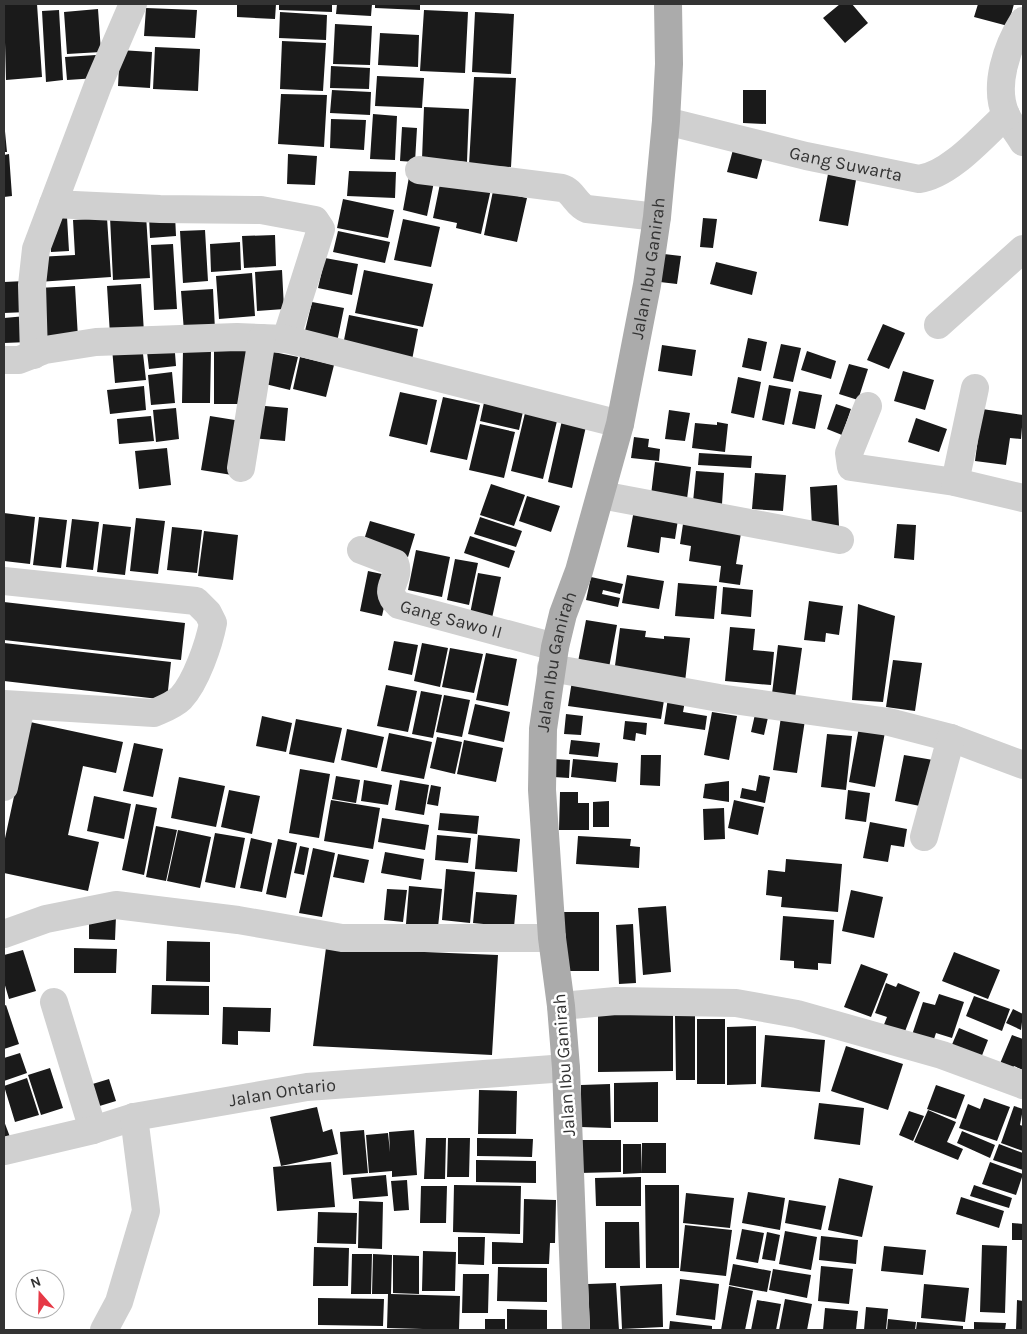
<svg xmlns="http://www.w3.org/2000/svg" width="1027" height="1334" font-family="Karla,sans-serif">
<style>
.building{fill:#1a1a1a}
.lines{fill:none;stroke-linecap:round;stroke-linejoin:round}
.minor{stroke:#d0d0d0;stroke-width:28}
.major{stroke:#ababab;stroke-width:28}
.labels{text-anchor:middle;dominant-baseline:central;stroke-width:5;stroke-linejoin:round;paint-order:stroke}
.street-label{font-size:18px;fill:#333;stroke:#fff}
</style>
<rect width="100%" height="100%" fill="#fff"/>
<!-- building -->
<path class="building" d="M37 4 42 77 6 80 4 5Z
M237 4H276L275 19 237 17Z
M279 4H332V12L279 10Z
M337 4H372L371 16 336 14Z
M375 4H420V10L375 8Z
M840 4H852L868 23 845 43 823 18Z
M978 4H1014L1008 26 974 17Z
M146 8 197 10 195 38 144 36Z
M98 9 101 52 67 54 64 12Z
M59 10 63 80 46 82 42 11Z
M424 10 468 12 465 73 420 71Z
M280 12 327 15 326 40 279 38Z
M475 12 514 14 511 74 472 72Z
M335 24 372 26 370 65 333 64Z
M380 33 419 35 418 67 378 65Z
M282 41 326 43 323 91 280 89Z
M155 47 200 49 198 91 153 89Z
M120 50 152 52 150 88 118 86Z
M96 55 97 78 67 80 65 57Z
M331 66 370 68 369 89 330 88Z
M377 76 424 78 422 108 375 106Z
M474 77 516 78 511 167 469 165Z
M332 90 371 92 370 115 330 113Z
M743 90H766V124L743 123Z
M281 94 327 95 324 147 278 144Z
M424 107 469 109 467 162 422 159Z
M373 114 397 116 395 160 370 159Z
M331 119 366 120 364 150 330 148Z
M4 121 7 152H4Z
M402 127 417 128 415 162 400 161Z
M734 146 764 153 757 179 727 172Z
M9 154 12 196 4 197V155Z
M288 154 317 156 315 185 287 184Z
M349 171 396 172 395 198 347 196Z
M828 174 856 180 848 226 819 221Z
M409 177 434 182 427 216 403 210Z
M441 179 491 189 481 234 456 228 457 223 433 218Z
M493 191 527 198 517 242 484 235Z
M343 199 394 210 388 238 337 228Z
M146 215 150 278 113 280 110 217Z
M175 215 176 236 150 238 149 216Z
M67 217 69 251 51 252 49 218Z
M107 218 111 277 38 282 37 257 75 255 73 220Z
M703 218 717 219 713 248 700 247Z
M403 219 440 227 431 267 394 260Z
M205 230 208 281 183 283 180 231Z
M338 231 390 242 385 263 333 252Z
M275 235 276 266 244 268 242 236Z
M240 242 241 270 211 272 210 244Z
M173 244 177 309 154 310 151 245Z
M664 254 681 256 677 284 660 282Z
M325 258 358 264 352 295 318 288Z
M716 262 757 272 752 295 710 284Z
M282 270 284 309 257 311 255 272Z
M364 270 433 284 423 327 355 313Z
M252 273 255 316 219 319 216 276Z
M25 281 27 312 4 313V282Z
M141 284 144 333 110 335 107 286Z
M75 286 78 338 41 340 38 288Z
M213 289 215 330 184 332 181 291Z
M312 302 344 308 337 342 304 335Z
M349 315 418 329 412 360 343 345Z
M26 316 28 342 4 343V318Z
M883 324 905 333 889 369 867 360Z
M748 338 767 342 761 371 742 367Z
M174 340 176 366 149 369 146 343Z
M781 344 801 348 793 382 773 378Z
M142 345 146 380 115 383 112 348Z
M662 345 696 350 692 376 658 371Z
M214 348H247L246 404H214Z
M183 350H211L210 403H182Z
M264 350 298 357 290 390 257 382Z
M807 351 836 361 831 379 801 370Z
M300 357 334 365 326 397 293 389Z
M849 364 868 369 858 400 839 394Z
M903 371 934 380 925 410 894 401Z
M172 372 175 403 151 405 148 375Z
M738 377 761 382 754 418 731 413Z
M769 385 791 389 784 425 762 420Z
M144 386 146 410 110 414 107 390Z
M799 391 822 395 815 429 792 424Z
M400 392 437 400 427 445 389 436Z
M443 397 480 405 467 460 430 452Z
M485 398 524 407 519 430 480 421Z
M836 404 851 409 842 435 827 429Z
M254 405 288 408 285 441 251 438Z
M176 408 179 439 156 442 153 410Z
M982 409 1023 415 1021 439 1010 438 1006 465 975 461Z
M669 410 690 413 685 441 665 439Z
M525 413 557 421 543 479 511 471Z
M151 416 154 441 119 444 117 419Z
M210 416 241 421 232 475 201 470Z
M563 416 587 422 572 488 548 482Z
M916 418 947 429 939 452 908 442Z
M717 422 728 424 725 452 692 448 695 423 717 425Z
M480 424 515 432 504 478 469 470Z
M634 437 649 439 648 447 660 449 659 461 631 458Z
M167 448 171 485 139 489 135 451Z
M699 453 752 456 751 468 698 465Z
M655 462 691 467 687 499 651 495Z
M696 471 724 473 722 504 693 502Z
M755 473 786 475 783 511 752 509Z
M491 484 525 495 514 526 480 515Z
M837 485 839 526 812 527 810 487Z
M527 496 560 506 551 532 519 521Z
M635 505 679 513 675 539 661 537 659 553 627 547Z
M4 513 35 517 30 564 4 561Z
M39 517 67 520 61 568 33 565Z
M480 517 522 531 516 547 474 534Z
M136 518 165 521 158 574 130 571Z
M72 519 99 522 93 570 66 567Z
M370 521 415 534 408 557 363 543Z
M103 524 131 527 125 575 97 572Z
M683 524 742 527 736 564 743 565 740 585 719 582 721 566 689 561 691 546 680 544Z
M897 524 916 525 914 560 894 558Z
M172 527 202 530 197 573 167 570Z
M204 531 238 535 233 580 198 576Z
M470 536 515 551 509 568 464 553Z
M416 550 450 557 442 597 408 590Z
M455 559 478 563 469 605 447 600Z
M368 571 391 576 382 616 360 611Z
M478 573 501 577 492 618 470 614Z
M627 575 664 581 659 609 622 603Z
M591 577 623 584 620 594 603 590 602 594 620 598 618 607 586 600Z
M678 583 717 586 714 619 675 616Z
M723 587 753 590 751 617 721 614Z
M809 601 843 606 839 635 826 633 825 642 804 640Z
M4 602 185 623 181 660 4 640Z
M858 604 895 616 883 702 852 700Z
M586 620 617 625 608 673 577 667Z
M730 627 755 629 753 650 774 652 771 685 725 681Z
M620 628 646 631 645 637 664 639V636L690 638 685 682 614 673Z
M394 641 418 645 412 675 388 670Z
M4 643 171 662 167 700 4 681Z
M422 643 448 648 440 687 414 681Z
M778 645 802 648 794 705 771 702Z
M450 648 483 654 474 693 442 687Z
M486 653 517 659 508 706 476 700Z
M893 660 922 663 915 711 886 707Z
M572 681 665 694 661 719 568 706Z
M386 685 417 691 408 732 377 726Z
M421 691 442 695 433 738 412 734Z
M444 695 470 700 462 737 436 732Z
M668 698 685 701 683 712 707 716 705 730 664 724Z
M475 704 510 712 504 742 468 734Z
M756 710 769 713 764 735 751 732Z
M712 712 737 716 729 760 704 755Z
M566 714 583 716 581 735 564 734Z
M262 716 292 723 286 752 256 746Z
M781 717 805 720 797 773 773 770Z
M296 719 342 728 334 763 289 754Z
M625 721 647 723 646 735 636 733 635 741 623 739Z
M30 722 123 742 116 773 83 766 68 835 99 842 88 891 4 873V843Z
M859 727 885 732 875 787 849 782Z
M347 729 384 737 377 768 341 760Z
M389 733 432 742 424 779 381 771Z
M827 734 852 736 846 790 821 787Z
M437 737 462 742 455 774 430 768Z
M464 740 503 748 496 782 457 774Z
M571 740 600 743 598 757 569 754Z
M134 743 163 749 153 797 123 791Z
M641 755H661L660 786 640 785Z
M904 755 939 761 930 808 895 801Z
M554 759 570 760 569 778 554 777Z
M573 759 618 763 616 782 571 777Z
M300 769 330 774 319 838 289 833Z
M759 775 770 777 765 803 740 798 742 788 756 791Z
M336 776 360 780 356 803 332 799Z
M179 777 225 786 216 827 171 818Z
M364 780 392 785 388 805 361 801Z
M400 780 429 785 424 815 395 810Z
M729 781V802L703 798 705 784Z
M431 785 441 787 438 806 427 804Z
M229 790 260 796 252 834 221 827Z
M848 790 870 793 866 822 845 819Z
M560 792H578V803H589V830H559Z
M94 796 131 804 124 839 87 831Z
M331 800 380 808 373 849 324 841Z
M734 800 764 807 758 835 728 828Z
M609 801V827H593V802Z
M136 804 157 808 144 875 122 870Z
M724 808 725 839 704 840 703 809Z
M440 813 479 816 477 834 438 830Z
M382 818 429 825 425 850 378 842Z
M870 822 907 829 904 847 891 845 888 862 863 858Z
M156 826 177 830 166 881 146 877Z
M178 830 211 837 200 888 167 881Z
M215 833 245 838 235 888 205 882Z
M437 835 471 838 468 863 435 860Z
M478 835 520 839 517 872 475 869Z
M578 836 631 839 630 846 640 847 639 868 576 864Z
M251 838 272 843 262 892 240 888Z
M278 839 297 843 286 898 266 894Z
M300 846 309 848 304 875 294 873Z
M313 848 335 853 322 917 299 913Z
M385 852 424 859 421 880 381 873Z
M338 854 369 860 364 883 333 877Z
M786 859 842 864 838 912 781 907 782 897 766 895 768 870 785 872Z
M446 869 475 872 470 923 442 920Z
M409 886 442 889 438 927 406 924Z
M387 889 407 890 403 922 384 920Z
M851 890 883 897 874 938 842 931Z
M476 892 517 895 514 927 473 923Z
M666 906 671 972 643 975 638 908Z
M561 912H599V971H562Z
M89 915 116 916 115 940 89 939Z
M783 916 834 920 831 964 818 963V970L794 968V961L780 960Z
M633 924 636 983 619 984 616 925Z
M167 941 210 942V982L166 981Z
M74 948 117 949 116 973H74Z
M326 948 498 955 492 1055 313 1046Z
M23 950 36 991 9 999 4 982V955Z
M954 952 1000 970 988 999 942 981Z
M861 964 888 974 871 1017 844 1007Z
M886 983 896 987 898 983 920 992 904 1034 883 1027 887 1017 875 1013Z
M152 985 209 986V1015L151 1014Z
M939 994 964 1002 952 1038 936 1033 932 1045 911 1038 923 1002 935 1005Z
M974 996 1010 1009 1002 1031 966 1016Z
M6 1005 19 1044 4 1049V1006Z
M223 1007 271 1008 270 1032 238 1031V1045L222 1044Z
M673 1009V1071L598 1072V1010Z
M1013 1009 1023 1014 1021 1030 1006 1023Z
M675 1014H695V1080H676Z
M697 1019H725V1084H697Z
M756 1026V1084L727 1085V1027Z
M959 1028 988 1040 981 1058 948 1054Z
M765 1035 825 1040 820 1092 761 1087Z
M1012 1035 1023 1039V1070L1014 1066 1011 1071 999 1066Z
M846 1046 903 1064 888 1110 831 1091Z
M20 1053 27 1073 4 1081V1058Z
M50 1068 63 1108 41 1115 28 1075Z
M27 1078 39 1115 15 1122 4 1086Z
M109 1079 116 1101 93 1108 86 1086Z
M658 1082V1122H614V1083Z
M610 1084 611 1128 581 1127V1085Z
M936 1085 965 1095 956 1119 927 1109Z
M479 1090 517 1091 516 1134H478Z
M984 1098 1010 1107 997 1141 959 1128 968 1104 980 1109Z
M819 1103 864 1108 860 1145 814 1139Z
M1014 1106 1023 1109 1020 1125 1023 1126V1151L1001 1143Z
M317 1107 323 1132 332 1129 338 1154 281 1166 270 1117Z
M928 1110 956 1122 947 1142 963 1149 958 1160 914 1142Z
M909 1111 924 1116 913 1141 899 1135Z
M4 1121 10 1137 4 1139Z
M364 1130 368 1173 343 1175 340 1132Z
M414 1130 417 1175 392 1177V1171L369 1173 366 1135 388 1133 390 1152 389 1132Z
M962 1131 995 1145 990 1158 957 1143Z
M426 1138H446L445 1179H424Z
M448 1138H470L469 1177H447Z
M477 1138 533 1139 532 1157 477 1156Z
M579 1140H621V1172L579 1173Z
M642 1143H666V1173H641Z
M623 1144H641V1173L623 1174Z
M999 1144 1023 1153V1170L993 1160Z
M476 1160 536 1161V1183L476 1182Z
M331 1162 335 1207 277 1211 273 1167Z
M990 1162 1023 1174 1016 1195 982 1184Z
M386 1175 388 1196 353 1199 351 1178Z
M641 1177V1206H596L595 1178Z
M839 1178 873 1186 862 1237 828 1230Z
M407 1180 409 1210 394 1211 391 1181Z
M454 1185 521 1186 520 1234 453 1232Z
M645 1185H679V1268H646Z
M974 1185 1012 1198 1009 1208 970 1196Z
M421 1186H447L446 1223H420Z
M748 1192 785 1198 780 1230 742 1223Z
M686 1193 734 1198 730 1228 683 1223Z
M961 1197 1004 1211 999 1228 956 1214Z
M524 1199 556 1200 555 1243H550L549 1264H492V1242L523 1243Z
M789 1200 826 1206 821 1230 785 1223Z
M359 1201 383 1202 382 1249 358 1248Z
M318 1212 357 1213 356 1244 317 1243Z
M605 1222H639L640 1268H605Z
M1012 1223 1023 1224V1240H1012Z
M685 1225 732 1230 726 1276 680 1271Z
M742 1229 764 1233 758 1263 736 1259Z
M785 1231 817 1237 811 1270 779 1264Z
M767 1232 780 1235 775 1261 762 1259Z
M821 1236 858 1240 856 1264 819 1260Z
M458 1237H485L484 1265 458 1264Z
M982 1245 1007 1246 1005 1313 980 1312Z
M884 1246 926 1250 923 1275 881 1271Z
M314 1247 349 1248 348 1286H313Z
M423 1251 456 1252 455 1291H422Z
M352 1254H372L371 1294H351Z
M373 1254 392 1255 391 1294 460 1296 459 1330 387 1328 388 1294H372Z
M393 1255 419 1256V1294L393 1293Z
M733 1264 771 1271 767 1292 729 1285Z
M821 1266 853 1269 849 1304 818 1301Z
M498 1267 547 1268V1302L497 1301Z
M773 1269 811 1275 807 1298 769 1290Z
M463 1274H489L488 1313H462Z
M680 1279 719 1284 715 1320 676 1315Z
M616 1283 619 1330H590L588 1284Z
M662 1284 663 1327 622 1329 620 1286Z
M924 1284 969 1288 965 1322 921 1318Z
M729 1286 753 1291 745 1330H721Z
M318 1298 384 1299 383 1326 318 1325Z
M785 1299 812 1304 807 1330H779Z
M757 1300 781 1304 776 1330H751Z
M1017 1300 1023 1301V1330H1016Z
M866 1307 888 1309 886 1330H864Z
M825 1308 858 1311 856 1330H823Z
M507 1309 547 1310V1330H507Z
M485 1319H505V1330H485Z
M888 1319 916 1322 915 1330H887Z
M670 1321 712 1326V1330H669Z
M917 1322 963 1326V1330H916Z
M974 1322 1006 1323 1005 1330H974Z"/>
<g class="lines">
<!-- minor -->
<g class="minor">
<path d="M1023 21C1007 46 993 86 1006 115 1010 124 1018 133 1023 142"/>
<path id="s1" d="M666 121 806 156 919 179C950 175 983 136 1006 115"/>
<path d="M419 170 562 188C573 191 576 205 587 209L657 217"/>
<path d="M53 204 160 209 261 210 315 220 321 229 286 339"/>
<path d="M938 325 1023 249"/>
<path d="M34 355 32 285 36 249 98 85 133 4"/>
<path d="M4 360H19L45 350 96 342 237 337 286 339 620 424"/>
<path d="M868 406 849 453 851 467 955 482 1023 498"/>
<path d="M241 468 262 338"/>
<path d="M955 482 975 388"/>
<path d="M601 495 840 540"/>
<path id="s2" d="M361 550 395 563C402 581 380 588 399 605L555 647"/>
<path d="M4 581 196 601 208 613 213 623C209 644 196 682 181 698 174 705 163 709 154 713L4 704"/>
<path d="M551 668 719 698 889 722 951 738 1023 765"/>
<path d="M4 787 21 706"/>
<path d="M924 837 951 738"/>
<path d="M4 934 46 919 116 905 238 920 342 938H552"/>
<path d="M54 1002 93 1130"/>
<path d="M561 1006 616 1001 736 1003 797 1014 942 1055 1023 1085"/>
<path id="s3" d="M4 1151 93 1130 134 1117 307 1087 566 1068"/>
<path d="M104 1330 119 1302 146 1211 134 1117"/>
</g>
<!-- major -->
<path class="major" id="s4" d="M576 1330 566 1068 561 1006 552 938 542 790 543 729 555 647 563 614 579 571 620 424 647 285 657 217 666 121 669 64 668 4"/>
</g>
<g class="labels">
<!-- street labels -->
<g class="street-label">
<text stroke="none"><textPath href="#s1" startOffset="185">Gang Suwarta</textPath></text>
<text stroke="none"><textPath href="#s4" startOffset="1076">Jalan Ibu Ganirah</textPath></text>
<text stroke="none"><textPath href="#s2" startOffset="136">Gang Sawo II</textPath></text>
<text stroke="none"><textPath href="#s4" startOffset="671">Jalan Ibu Ganirah</textPath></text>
<text transform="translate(564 1065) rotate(-94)">Jalan Ibu Ganirah</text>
<text stroke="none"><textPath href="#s3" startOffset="285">Jalan Ontario</textPath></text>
</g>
</g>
<!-- border -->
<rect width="1027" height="1334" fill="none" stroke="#333333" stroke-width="10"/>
<!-- north arrow -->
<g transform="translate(40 1294) rotate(340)"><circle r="24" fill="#ffffff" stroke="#adadad"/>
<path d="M0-4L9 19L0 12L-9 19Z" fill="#e63946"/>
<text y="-8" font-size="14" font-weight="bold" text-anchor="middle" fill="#333333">N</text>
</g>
</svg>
